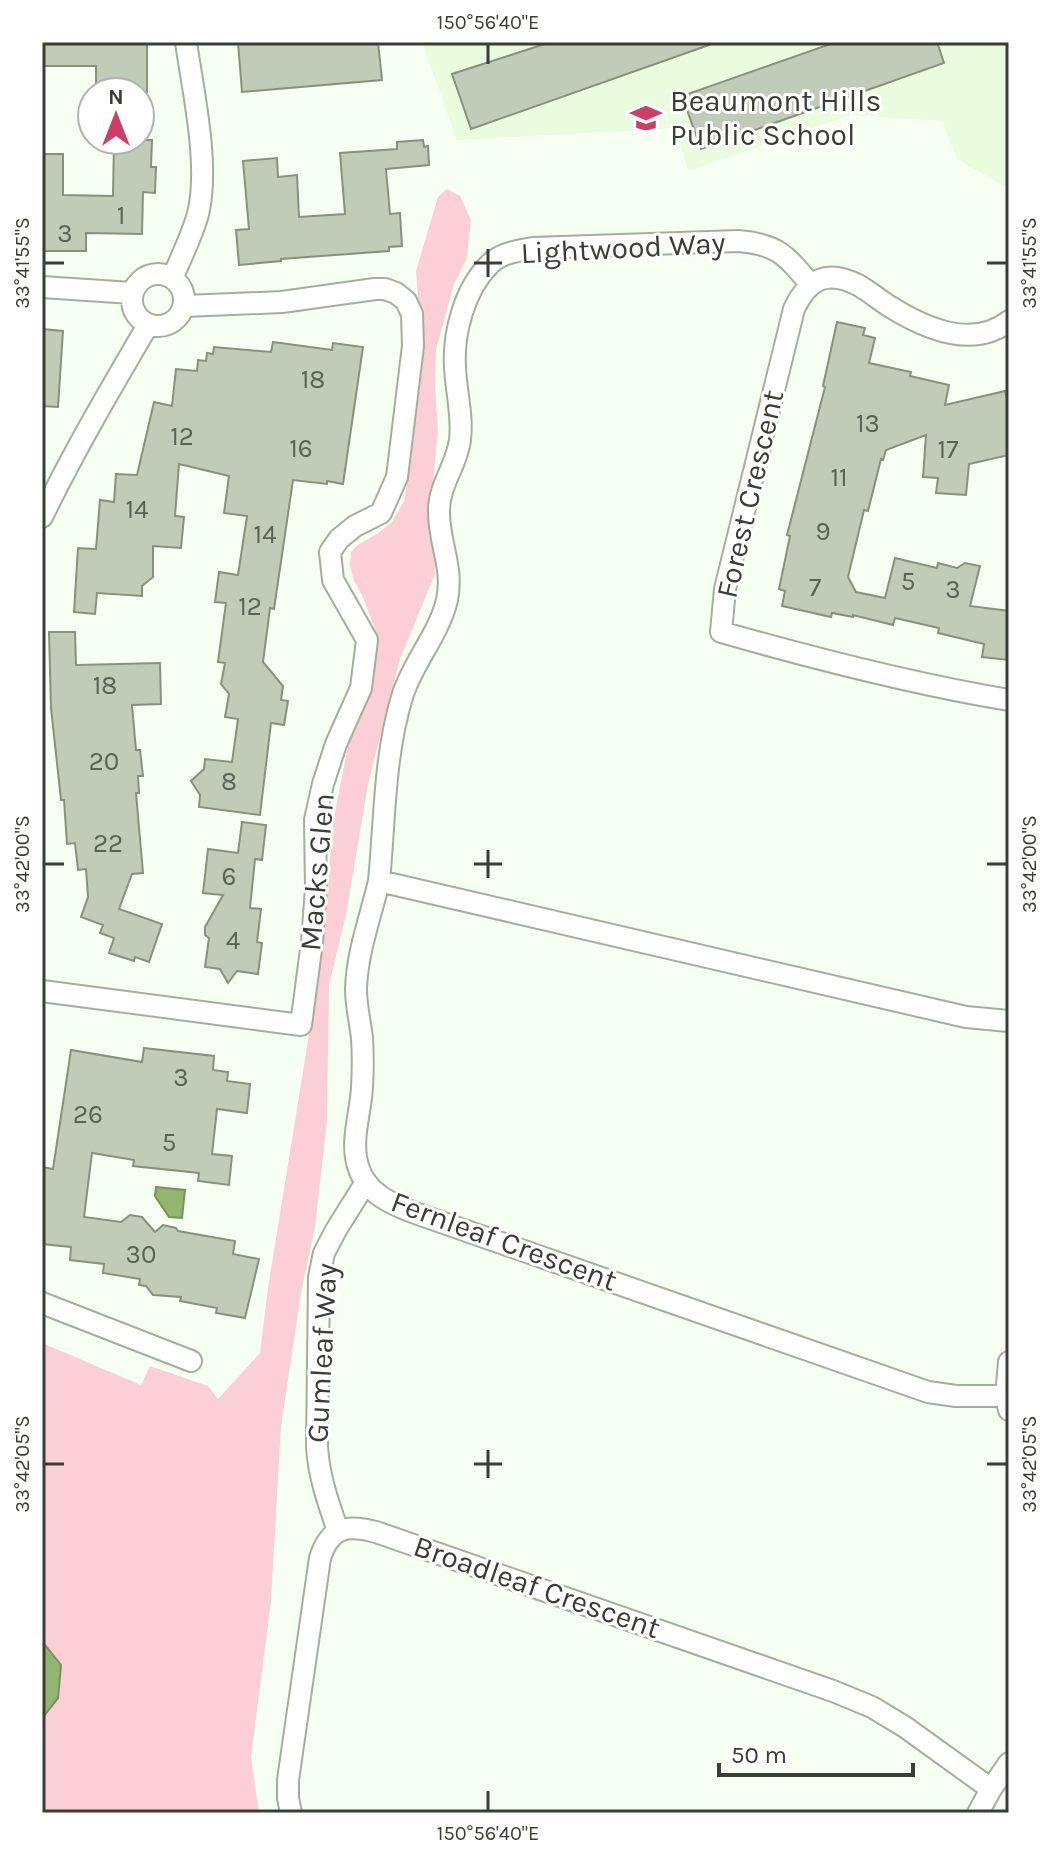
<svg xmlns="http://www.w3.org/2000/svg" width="1051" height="1855" font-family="Karla,sans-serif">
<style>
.built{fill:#ebfbde}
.green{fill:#fcced5}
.water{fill:#92b670;stroke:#77925e;stroke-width:2}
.building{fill:#c0ccb7;stroke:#87917e;stroke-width:2}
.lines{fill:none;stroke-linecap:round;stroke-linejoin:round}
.street-casing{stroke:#a4af9b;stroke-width:24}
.street{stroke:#fff;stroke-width:20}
.ticks{fill:none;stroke:#393e35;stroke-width:3}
.labels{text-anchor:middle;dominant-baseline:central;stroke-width:6;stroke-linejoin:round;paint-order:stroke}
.number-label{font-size:26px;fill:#5b6256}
.poi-label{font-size:30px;fill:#393e35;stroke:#fff;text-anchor:start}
.street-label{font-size:30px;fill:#393e35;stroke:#fff}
.neatline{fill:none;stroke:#393e35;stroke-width:3}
.ticks-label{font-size:20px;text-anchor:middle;fill:#393e35}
</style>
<rect width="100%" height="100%" fill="#f7fff2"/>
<!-- built -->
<path class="built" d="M422 42H1009V189L957 159 942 121 851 115 688 171 675 128 457 140Z"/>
<!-- green -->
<path class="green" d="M447 189 460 196 471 220 467 258 454 284 436 350 435 388 438 430 432 494 435 574 400 659 368 784 346 915 329 985 327 1121 315 1227 301 1293 281 1426 271 1601 251 1757 259 1813H42V1343L141 1385 150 1366 208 1386 218 1399 260 1353 268 1288 316 991 325 915 333 822 348 746 375 659 377 634 362 595 354 581 350 566 351 552 359 544 377 534 392 522 404 501 411 460 421 335 416 271 438 197Z"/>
<!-- water -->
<path class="water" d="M156 1187 185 1190 182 1218 169 1217 155 1196Z
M42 1641 61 1665 58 1698 44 1716 42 1733Z"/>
<!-- building -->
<path class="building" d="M42 42H147V92H96V66H42Z
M238 42H378L382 80 242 92Z
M551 42H709V45L471 129 452 74Z
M836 42H937L944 63 701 149 682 96Z
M114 140H152L151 167H156L155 193 143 192 142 234 86 233V251H43L42 154H63V195L113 196Z
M423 140 424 147 428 146 429 165 386 169 390 214 400 213 402 246 389 247V251L281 259V261L239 265 236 230 249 229 243 161 277 158 278 177 297 175 299 217 345 214 340 153 397 149V142Z
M837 322 865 328 863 335 875 338 869 363 911 372 910 376 949 385 945 405 1005 391 1009 407V455L969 464 966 495 936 493 938 478 923 477 926 435 886 450 883 460 881 459 868 511 864 510 848 577 856 592 885 598 895 558 937 568 938 563 957 568 965 563 980 566 970 606 1009 611V660L982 657 984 644 938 633 939 628 895 618 893 625 853 615V617L832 613 831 617 782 606 785 591 779 589 790 536 787 535 825 387 823 386Z
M42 329 63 331 58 407 42 406Z
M273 342 332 350 333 343 363 347 343 484 327 481V484L293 480 274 609 270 608 263 662 283 686 281 700 288 701 284 725 271 723 260 815 199 807 200 795 191 781 204 769 205 759 232 762 238 719 225 717 229 694 221 684 225 663 218 662 226 603 215 602 219 572 238 575 247 516 224 513 229 476 179 464 175 516 184 517 181 548 153 546V577L142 586V596L97 593 95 614 74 612 78 548 96 549 100 500 114 502 116 474 137 475 154 402 172 406 176 369 197 371 198 360 206 361 207 353 213 354 214 347 271 352Z
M49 632H75L76 665 160 663 161 704 132 705 136 750H140L143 776H138L139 793H136L143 873 132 874 119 909 162 924 149 962 135 957 134 961 109 953 114 938 100 933 103 925 81 917 88 897 86 869 78 870 75 843 67 844 64 800H61L51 708Z
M242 822 266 825 262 860 255 859 250 908 261 909 257 942 262 943 258 974 237 971 228 983 220 969 205 967 209 938 205 935V927L223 895 203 893 208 849 238 853Z
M144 1048 214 1056 213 1070 228 1072 227 1081 250 1084 247 1113 217 1109 212 1154 232 1156 229 1185 198 1181 199 1173 133 1166 134 1160 92 1153 84 1217 121 1222 130 1215 142 1217 155 1232 163 1225 176 1228 178 1231 235 1241 233 1254 259 1259 245 1318 216 1313 217 1308 180 1301 181 1297 153 1295 146 1286 139 1285 140 1279 103 1273 104 1264 70 1260 71 1247 42 1244V1167L53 1169 71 1050 142 1062Z"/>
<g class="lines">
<defs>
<path id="street" d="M132 300a26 26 0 1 1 52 0a26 26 0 1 1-52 0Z
M173 277C181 257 192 236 198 214 210 165 193 92 186 42
M42 287 132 293
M1009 321C972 350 924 328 889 306 878 299 869 291 858 285 827 269 808 279 794 309L725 589 721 632C816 659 912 684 1009 700
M42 517C74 451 111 388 148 325
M379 881C385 819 384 754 403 694 414 661 439 634 447 600 454 567 438 541 439 510 439 485 457 465 460 440 463 415 456 392 455 367 453 334 464 290 489 265 500 253 517 251 533 248L738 241C777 244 786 255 810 284
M42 991 301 1025 312 942 316 888 315 820 323 784 336 744 361 688 367 640 333 580 330 552 339 539 355 526 381 513 397 477 413 346 412 314 406 301 396 293 385 289H375L282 302 185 306
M42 1303 191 1361
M1009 1362 1006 1396 1009 1410
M1006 1396H956L928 1392 418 1214C393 1205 366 1194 358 1166 350 1141 361 1112 362 1087 363 1071 363 1054 362 1038 360 1021 356 1006 356 989 357 952 371 916 379 881L966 1017 1009 1021
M338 1531C328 1502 319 1477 317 1447L319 1277 324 1253 336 1230 366 1182
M291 1813 288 1798V1780L320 1558C330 1527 346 1524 376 1532L833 1691 872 1707 905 1727 991 1789
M978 1813 991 1789 1009 1763"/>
</defs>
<!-- street casing -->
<use href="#street" class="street-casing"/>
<!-- street -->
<use href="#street" class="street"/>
</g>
<!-- ticks -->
<path class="ticks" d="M488 44V64M488 249V277M44 263H64M474 263H502M987 263H1007M488 850V878M44 864H64M474 864H502M987 864H1007M488 1450V1478M44 1464H64M474 1464H502M987 1464H1007M488 1791V1811"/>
<!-- icons -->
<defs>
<symbol id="school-bare" viewBox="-9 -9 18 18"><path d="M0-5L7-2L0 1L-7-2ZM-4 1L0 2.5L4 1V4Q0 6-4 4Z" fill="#cc3e67" stroke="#fff" stroke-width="2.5" paint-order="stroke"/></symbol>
</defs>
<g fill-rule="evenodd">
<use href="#school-bare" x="624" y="96" width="44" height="44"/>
</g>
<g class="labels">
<!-- number labels -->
<g class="number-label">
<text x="121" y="215">1</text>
<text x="65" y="233">3</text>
<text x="313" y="379">18</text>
<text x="868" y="423">13</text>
<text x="182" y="436">12</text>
<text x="301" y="448">16</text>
<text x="948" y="449">17</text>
<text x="839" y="477">11</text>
<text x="137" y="509">14</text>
<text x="823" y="531">9</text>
<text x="265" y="534">14</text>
<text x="908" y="581">5</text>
<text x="815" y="587">7</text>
<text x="953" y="589">3</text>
<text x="250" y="606">12</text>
<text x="105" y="685">18</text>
<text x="104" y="761">20</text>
<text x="229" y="781">8</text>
<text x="108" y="843">22</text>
<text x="229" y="876">6</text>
<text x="233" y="940">4</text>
<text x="181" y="1077">3</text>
<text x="88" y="1114">26</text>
<text x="169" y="1142">5</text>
<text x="141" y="1254">30</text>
</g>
<!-- poi labels -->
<g class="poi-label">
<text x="670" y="101">Beaumont Hills<tspan x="670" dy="34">Public School</tspan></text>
</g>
<!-- street labels -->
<g class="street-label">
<text transform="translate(623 248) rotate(-3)">Lightwood Way</text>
<text transform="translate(750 494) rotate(-77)">Forest Crescent</text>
<text transform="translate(317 872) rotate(-85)">Macks Glen</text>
<text transform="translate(504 1241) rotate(20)">Fernleaf Crescent</text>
<text transform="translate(322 1353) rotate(-87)">Gumleaf Way</text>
<text transform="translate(537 1587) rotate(19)">Broadleaf Crescent</text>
</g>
</g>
<!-- border -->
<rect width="1051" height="1855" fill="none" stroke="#ffffff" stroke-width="88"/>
<!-- north arrow -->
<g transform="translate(116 116)"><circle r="38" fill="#ffffff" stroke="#b0b2ae" stroke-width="2"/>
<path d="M0-6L14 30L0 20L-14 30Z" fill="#cc3e67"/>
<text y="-12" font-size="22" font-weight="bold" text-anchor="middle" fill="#393e35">N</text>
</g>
<!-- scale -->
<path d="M719 1763v12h194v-12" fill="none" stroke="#393e35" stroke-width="4"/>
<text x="731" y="1763" font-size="24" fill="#393e35" stroke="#ffffff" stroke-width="6" paint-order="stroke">50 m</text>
<rect x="44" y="44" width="963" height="1767" class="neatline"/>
<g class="ticks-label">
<text x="488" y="29">150°56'40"E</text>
<text transform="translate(22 263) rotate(-90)" y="7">33°41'55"S</text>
<text transform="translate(1029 263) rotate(-90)" y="7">33°41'55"S</text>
<text transform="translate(22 864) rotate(-90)" y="7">33°42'00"S</text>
<text transform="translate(1029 864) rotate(-90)" y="7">33°42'00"S</text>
<text transform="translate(22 1464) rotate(-90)" y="7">33°42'05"S</text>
<text transform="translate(1029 1464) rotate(-90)" y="7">33°42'05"S</text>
<text x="488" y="1840">150°56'40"E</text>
</g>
</svg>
